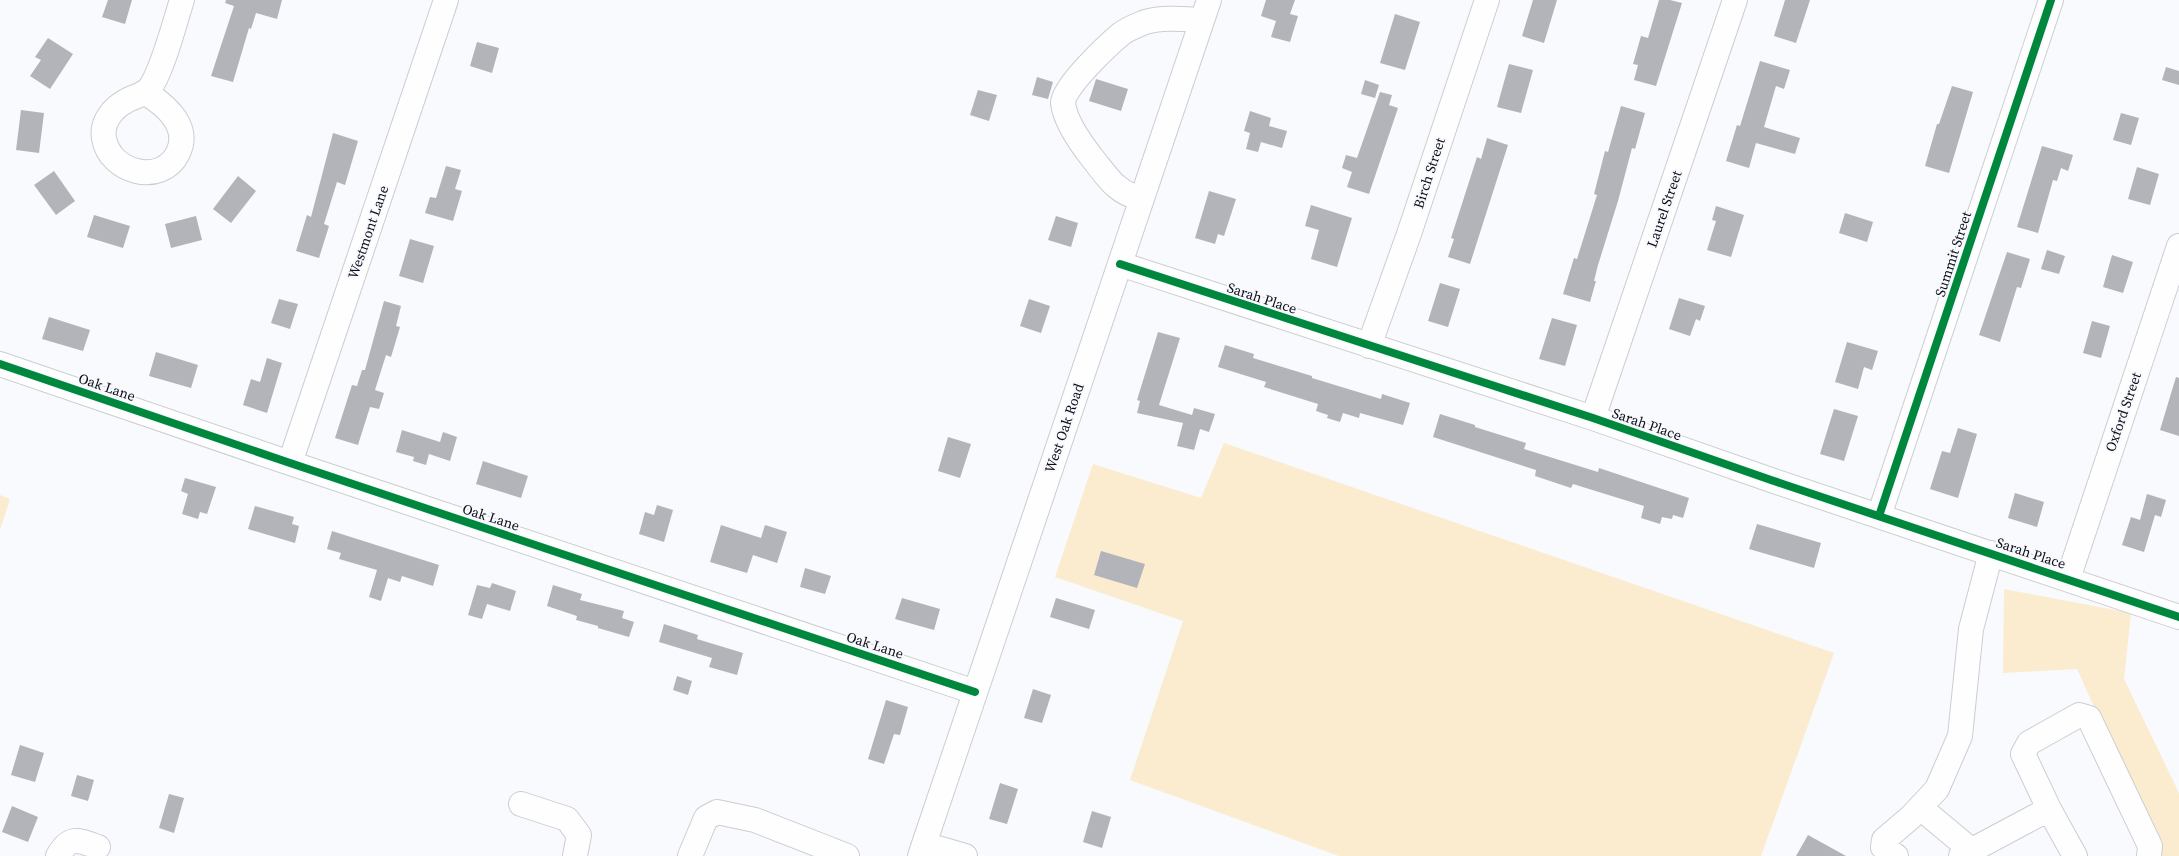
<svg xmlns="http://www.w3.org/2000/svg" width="2179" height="856" font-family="'Source Serif 4',serif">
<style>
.green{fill:#fbebcf}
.building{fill:#b2b4b9}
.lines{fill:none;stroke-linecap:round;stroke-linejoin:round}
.minor-casing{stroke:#cbcdd3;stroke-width:26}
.minor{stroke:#fefeff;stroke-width:24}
.cycleway-casing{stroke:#f8f9fe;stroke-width:11}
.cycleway{stroke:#00873e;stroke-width:8}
.labels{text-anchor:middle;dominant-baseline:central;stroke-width:4;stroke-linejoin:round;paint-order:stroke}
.street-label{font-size:14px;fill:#0c0e15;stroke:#f8f9fe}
</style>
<rect width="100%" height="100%" fill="#f9fafd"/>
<!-- green -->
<path class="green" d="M1224 443 1834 653 1761 856H1339L1130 780 1183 621 1055 577 1093 464 1201 498Z
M0 495 10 499 0 530Z
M2004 589 2131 613 2124 679 2179 793V856H2161L2077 669 2003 673Z"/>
<!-- building -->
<path class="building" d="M108 0H132L125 24 102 17Z
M226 0H282L277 19 256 13 251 29 249 28 233 82 211 76 234 6 225 3Z
M1266 0H1295L1290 14 1298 16 1290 42 1271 37 1276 21 1261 16Z
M1533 0H1557L1544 43 1522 36Z
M1659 0H1670L1682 3 1656 86 1634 80 1638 65 1633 64 1641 36 1648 38Z
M1785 0H1810L1796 43 1774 36Z
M1395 14 1420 22 1405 70 1380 63Z
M48 38 73 54 50 89 30 76 41 60 35 57Z
M477 42 499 48 492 73 470 66Z
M1760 61 1790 70 1784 89 1776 86 1764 127 1800 138 1795 154 1756 143 1749 168 1726 161 1737 125 1740 126Z
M1509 64 1533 70 1521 113 1497 107Z
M2166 67 2179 71V85L2162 80Z
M1037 77 1053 82 1048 99 1032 95Z
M1096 79 1128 89 1121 111 1089 101Z
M1365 80 1379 85 1375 98 1361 94Z
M1952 86 1973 92 1949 173 1925 166 1937 124H1939Z
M978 90 997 95 989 121 970 115Z
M1380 92 1392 95 1389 105 1398 108 1369 194 1347 187 1352 172 1342 168 1346 155 1357 158Z
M1621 106 1645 113 1635 149 1632 148 1618 201 1598 265 1594 281H1596L1590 302 1563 294 1574 258 1577 259 1597 195 1594 194 1605 151 1608 152Z
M21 110 44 113 39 153 16 150Z
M1250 111 1271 118 1269 126 1287 131 1282 148 1261 142 1258 152 1246 149 1250 133 1244 131Z
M2121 113 2139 118 2131 145 2113 140Z
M333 133 358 141 345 185 337 182 324 224 329 226 319 258 296 251 307 215 311 217Z
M1487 138 1508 145 1470 264 1448 257 1454 239 1451 238 1477 157 1481 159Z
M2042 146 2073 155 2068 171 2061 168 2057 181 2053 180 2038 233 2017 227Z
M446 166 461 170 455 189 462 191 453 221 425 213 430 197 436 198Z
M2137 167 2159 174 2150 205 2128 199Z
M54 171 75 201 56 215 34 185Z
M238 176 256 191 231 223 213 209Z
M1209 191 1236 199 1224 236 1218 234 1215 244 1195 238Z
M1311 205 1352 218 1337 267 1311 259 1319 230 1305 226Z
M1716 206 1744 215 1731 257 1707 250 1716 221 1712 220Z
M1845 213 1873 222 1867 242 1839 233Z
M94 215 130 226 123 248 87 237Z
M196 216 202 240 171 248 165 224Z
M1056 216 1078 223 1071 247 1048 240Z
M410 239 434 246 423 283 399 276Z
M2047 250 2065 256 2059 274 2041 269Z
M2007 252 2030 259 2021 288 2017 287 2000 342 1979 335Z
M2112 255 2133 262 2123 293 2103 287Z
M1440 283 1460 289 1448 327 1428 321Z
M1679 298 1705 306 1700 321 1696 319 1690 336 1669 329Z
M279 299 298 304 290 329 271 323Z
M1029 299 1050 306 1041 333 1020 326Z
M384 301 401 306 396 326 400 327 391 357 386 355 375 390 384 393 379 409 370 407 358 445 335 438 352 385 357 386 362 370H365Z
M49 317 90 330 83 351 42 339Z
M1552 318 1577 325 1565 366 1539 359Z
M2092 321 2110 326 2101 358 2083 353Z
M1158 332 1180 338 1159 405 1192 415 1194 408 1215 414 1209 432 1200 429 1194 450 1177 446 1183 423 1137 413 1140 401 1137 400Z
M1847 342 1878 351 1872 370 1864 367 1858 389 1835 382Z
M1225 345 1254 354 1253 358 1312 376V378L1381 399 1382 394 1410 403 1403 425 1360 413 1359 418 1343 413 1340 422 1327 418 1328 415 1316 411 1318 404 1264 387 1266 382 1218 367Z
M156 352 198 365 191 388 149 376Z
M267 358 282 363 267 413 243 405 251 379 260 382Z
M2176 377 2179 378V436L2160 430Z
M1834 409 1858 416 1844 461 1820 454Z
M1440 414 1475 425V427L1526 443 1524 449 1598 472 1599 468 1689 498 1683 518 1673 515 1672 519 1662 517 1660 524 1641 518 1644 506 1573 484 1571 488 1535 476 1536 470 1433 437Z
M1958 428 1977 434 1958 498 1930 489 1942 451 1950 453Z
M402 430 440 442 443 432 457 437 450 461 429 454 426 465 413 461 414 457 396 452Z
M948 437 971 444 960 478 938 471Z
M483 461 528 476 521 498 476 484Z
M185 478 216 487 207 514 200 512 198 519 182 514 188 494 181 491Z
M2015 493 2044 502 2037 527 2008 518Z
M2147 494 2166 500 2161 517 2155 515 2144 552 2122 545 2131 517 2140 520Z
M657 505 673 510 664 542 639 534 645 512 654 515Z
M255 506 294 517 292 524 299 526 295 543 248 529Z
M1757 524 1821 543 1814 568 1749 549Z
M721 525 761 538 765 525 787 532 777 563 753 555 747 573 710 562Z
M332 531 439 565 433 586 402 576 400 582 388 578 381 601 369 597 377 570 339 559 341 553 327 549Z
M1101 551 1145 564 1137 588 1094 575Z
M805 568 831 576 825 594 800 587Z
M492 583 516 591 510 611 487 604 482 619 468 615 477 585 490 588Z
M553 585 582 594 580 600 624 611 622 618 634 622 629 637 598 628V626L576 620 577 616 547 606Z
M902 598 940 609 934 630 895 619Z
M1056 598 1095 610 1089 629 1050 617Z
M664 624 698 635 697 639 743 653 737 675 709 667 712 658 659 642Z
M677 676 692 681 688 695 673 690Z
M1033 689 1051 695 1042 723 1024 718Z
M886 700 908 707 900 735 894 734 884 764 868 759Z
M20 745 44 753 35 782 11 775Z
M77 775 94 780 88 801 71 796Z
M1000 783 1018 789 1007 824 989 819Z
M169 794 184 798 174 833 159 828Z
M12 806 38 817 28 842 2 832Z
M1092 811 1111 817 1102 848 1083 842Z
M1808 835 1846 856H1796Z"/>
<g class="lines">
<defs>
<path id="minor" d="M149 95C169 108 190 128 178 153 161 187 109 172 104 138 101 122 113 108 126 101 133 97 143 95 149 89 162 73 175 21 182 0
M1141 199C1116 192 1109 179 1093 159 1082 145 1065 121 1063 103 1062 88 1109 44 1121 34 1127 29 1138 25 1145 22 1163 17 1183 19 1202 20
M1120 264 1593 418 1771 480 2179 617
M1369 346 1409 234 1487 0
M0 364 290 463 975 692
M1593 418 1735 0
M290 463 446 0
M1879 516 2051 0
M2068 579 2179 246
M521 804 567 819 579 835 575 856
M1921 806 1929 815 1971 850
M924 844 965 856
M58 856C70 835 78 840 98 847
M690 856 706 818 717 812 755 820 847 856
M920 856 1209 0
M1896 856 1883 847 1884 840 1911 817 1937 789 1960 736 1971 629 1991 553
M1961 856 2049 809
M2075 856 2049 809 2023 754 2029 743 2079 715 2089 718 2150 846 2149 856"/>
</defs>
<!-- minor casing -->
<use href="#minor" class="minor-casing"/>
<!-- minor -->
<use href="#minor" class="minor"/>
<defs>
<path id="cycleway" d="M1120 264 1593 418 1771 480 2179 617
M0 364 290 463 975 692
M1879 516 2051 0"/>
</defs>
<!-- cycleway casing -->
<use href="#cycleway" class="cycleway-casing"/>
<!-- cycleway -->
<use href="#cycleway" class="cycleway"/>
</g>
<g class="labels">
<!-- street labels -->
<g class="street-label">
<text transform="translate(1429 173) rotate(-72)">Birch Street</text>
<text transform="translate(1664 209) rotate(-71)">Laurel Street</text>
<text transform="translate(368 232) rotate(-71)">Westmont Lane</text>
<text transform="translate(1953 254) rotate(-72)">Summit Street</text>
<text transform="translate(1262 298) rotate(18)">Sarah Place</text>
<text transform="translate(107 387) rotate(19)">Oak Lane</text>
<text transform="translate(2123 412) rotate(-71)">Oxford Street</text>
<text transform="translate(1647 424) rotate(19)">Sarah Place</text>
<text transform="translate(1064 428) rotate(-71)">West Oak Road</text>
<text transform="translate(491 517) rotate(18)">Oak Lane</text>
<text transform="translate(2031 553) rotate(18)">Sarah Place</text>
<text transform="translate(875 645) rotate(18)">Oak Lane</text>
</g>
</g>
</svg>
